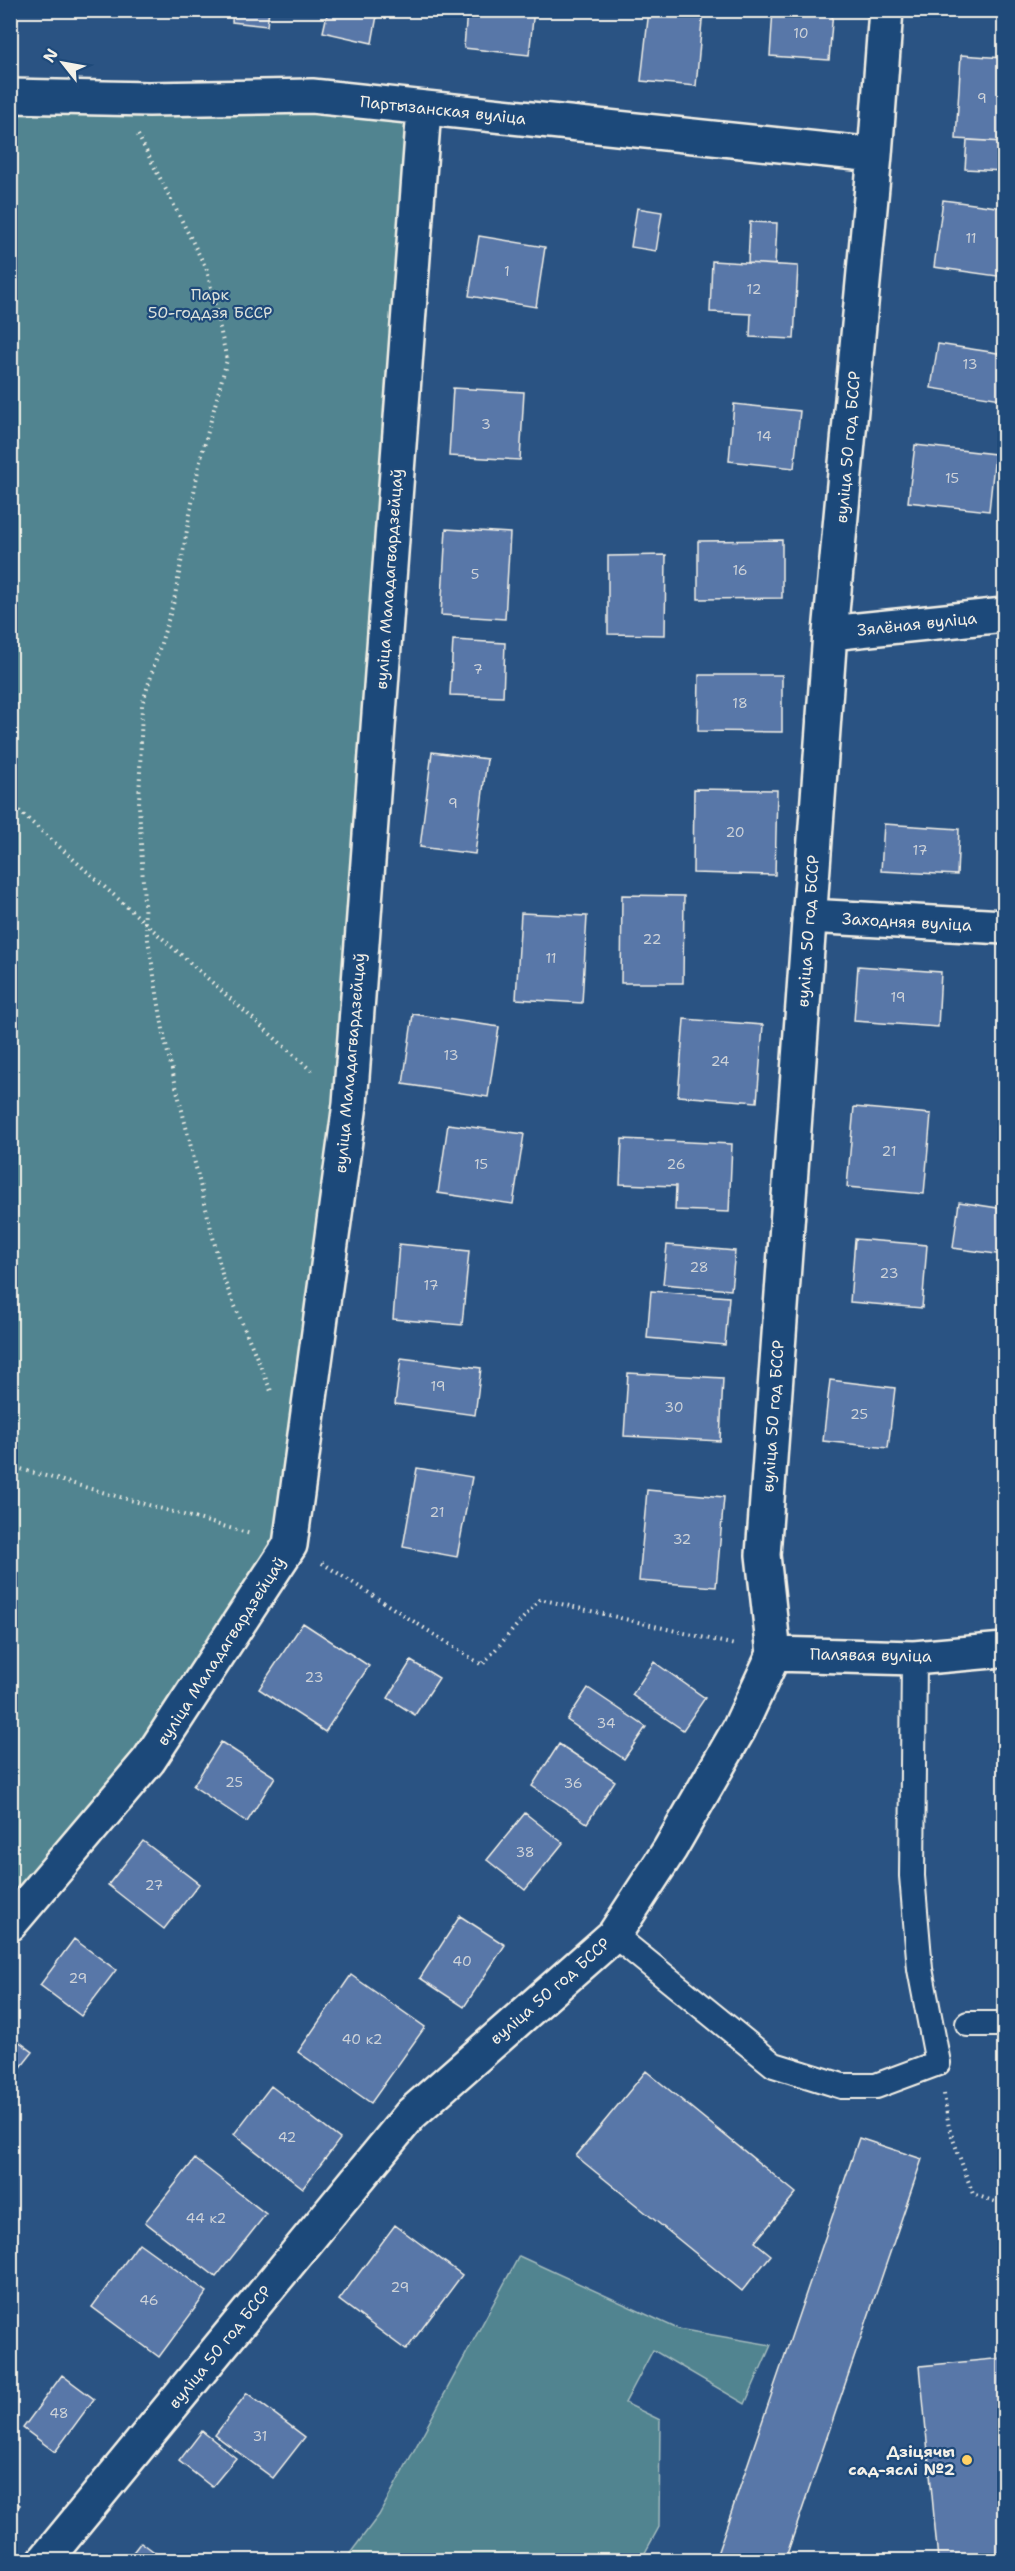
<svg xmlns="http://www.w3.org/2000/svg" width="1015" height="2571" font-family="'Shantell Sans',sans-serif">
<style>
.green{fill:#518490;stroke:#a2babc;stroke-width:1.5}
.building{fill:#5877a8;stroke:#f4f1e8;stroke-width:1.5}
.lines{fill:none;stroke-linecap:round;stroke-linejoin:round}
.lane-casing{stroke:#f4f1e8;stroke-width:28}
.street-casing{stroke:#f4f1e8;stroke-width:38}
.path{stroke:#f4f1e8;stroke-width:4;stroke-dasharray:1.5 4.5;stroke-linecap:butt}
.lane{stroke:#1f4a7a;stroke-width:24}
.street{stroke:#1f4a7a;stroke-width:33}
.poi-dot{fill:#ffd166;stroke:#1f4a7a;stroke-width:2}
.labels{text-anchor:middle;dominant-baseline:central;stroke-width:4.5;stroke-linejoin:round;paint-order:stroke}
.number-label{font-size:14px;fill:#cdd2d8}
.street-label{font-size:16px;fill:#f4f1e8;stroke:#1f4a7a}
.park-label{font-size:16px;fill:#dce1db;stroke:#1f4a7a}
.poi-label{font-size:16px;font-weight:bold;fill:#f4f1e8;stroke:#1f4a7a;text-anchor:end}
</style>
<rect width="100%" height="100%" fill="#2a5383"/>
<filter id="ink" filterUnits="userSpaceOnUse"><feTurbulence type="fractalNoise" baseFrequency=".0167" numOctaves="2"/><feDisplacementMap in="SourceGraphic" scale="12" xChannelSelector="R" yChannelSelector="G"/><feConvolveMatrix kernelMatrix="1 2 1 2 8 2 1 2 1" color-interpolation-filters="sRGB"/></filter>
<g filter="url(#ink)">
<!-- green -->
<path class="green" d="M11 96 424 109 350 1104 290 1545 11 1924Z
M519 2256 678 2329 771 2345 745 2404 653 2350 625 2403 660 2420 659 2527 641 2560H345L379 2515Z"/>
<!-- building -->
<path class="building" d="M64 10H116V17L64 15Z
M233 10H269L267 26 232 22Z
M328 10H378L372 43 323 32Z
M467 10H534L529 55 464 48Z
M649 10H703L696 86 641 81Z
M773 10H833L829 60 770 56Z
M961 55 1004 58V142L956 139Z
M967 140 1004 142V171L965 169Z
M943 200 1004 208V277L934 267Z
M637 208 662 212 656 251 631 247Z
M750 222 777 223 775 265 748 263Z
M479 236 545 247 536 307 469 296Z
M712 261 798 266 794 339 750 337 751 314 710 312Z
M938 344 1004 354 1001 399 931 388Z
M453 388 524 392 520 460 449 456Z
M734 404 800 411 794 468 729 461Z
M915 445 995 454 989 511 908 502Z
M446 529 510 533 505 619 441 615Z
M782 540V598L698 599V541Z
M666 555 665 635 608 634V556Z
M453 640 505 643 503 697 450 695Z
M699 675H782V732L698 731Z
M432 752 487 759 475 854 420 847Z
M694 789 777 790 775 875 693 873Z
M884 824 959 829 957 875 881 871Z
M622 895 684 896 683 983H621Z
M521 913 587 916 582 1003 516 999Z
M858 966 941 972 938 1027 854 1021Z
M413 1014 499 1027 488 1097 403 1084Z
M684 1019 763 1025 757 1102 678 1096Z
M854 1107 931 1114 924 1194 847 1187Z
M448 1124 524 1134 513 1204 438 1193Z
M622 1139 732 1144 729 1212 675 1210 676 1186 620 1184Z
M959 1202 1004 1209 1003 1255 953 1248Z
M855 1239 927 1245 922 1308 850 1302Z
M399 1244 469 1251 462 1325 393 1319Z
M667 1245 735 1251 731 1290 663 1284Z
M651 1291 729 1297 725 1345 647 1338Z
M401 1358 481 1368 475 1415 395 1404Z
M628 1373 723 1378 720 1441 624 1436Z
M830 1380 895 1388 888 1448 823 1441Z
M417 1468 472 1477 457 1557 403 1547Z
M647 1490 724 1497 716 1587 639 1581Z
M303 1623 369 1666 325 1732 259 1689Z
M411 1661 439 1678 415 1715 388 1698Z
M654 1662 705 1698 683 1730 632 1695Z
M588 1688 646 1727 624 1759 567 1720Z
M221 1742 275 1777 247 1822 193 1786Z
M559 1744 615 1781 587 1823 532 1786Z
M525 1813 563 1843 525 1890 487 1860Z
M143 1841 199 1884 164 1929 108 1885Z
M460 1916 505 1945 464 2007 420 1978Z
M74 1939 116 1970 81 2016 40 1985Z
M351 1975 425 2027 371 2103 298 2052Z
M10 2035 33 2052 10 2081Z
M646 2071 796 2193 755 2242 771 2255 742 2291 576 2156Z
M271 2086 340 2139 303 2188 234 2134Z
M859 2138 922 2159 785 2560H715Z
M195 2159 266 2214 216 2277 145 2222Z
M395 2225 462 2275 406 2350 339 2300Z
M139 2243 207 2292 159 2357 92 2307Z
M1004 2358V2553L938 2560 920 2366Z
M62 2375 94 2399 55 2452 23 2428Z
M247 2393 305 2437 273 2478 215 2435Z
M202 2431 236 2458 212 2487 179 2461Z
M10 2498 20 2505 10 2518Z
M141 2542 165 2560H127Z"/>
<g class="lines">
<defs>
<path id="lane" d="M614 1935 774 2065 842 2086H876L938 2063 920 1969 912 1876 914 1658
M968 2024H1004"/>
<path id="street" d="M10 96 149 99 312 96 875 155
M830 633 1004 615
M809 916 1004 927
M774 1654 914 1658 1004 1650
M10 1924 149 1760 290 1545 350 1104 424 109
M45 2560 411 2114 614 1935 670 1849 739 1729 774 1654 763 1555 830 633 875 155 886 10"/>
</defs>
<!-- lane casing -->
<use href="#lane" class="lane-casing"/>
<!-- street casing -->
<use href="#street" class="street-casing"/>
<!-- path -->
<path class="path" d="M138 135 207 270 227 360 199 465 174 601 142 705 139 804 145 922 165 1041 223 1278 271 1391
M10 803 313 1072
M10 1466 251 1534
M322 1563 482 1665 540 1599 735 1645
M944 2094 949 2128 973 2194 1004 2205"/>
<!-- lane -->
<use href="#lane" class="lane"/>
<!-- street -->
<use href="#street" class="street"/>
</g>
</g>
<!-- markers -->
<circle class="poi-dot" cx="967" cy="2460" r="6"/>
<g class="labels">
<!-- number labels -->
<g class="number-label">
<text x="801" y="33">10</text>
<text x="982" y="98">9</text>
<text x="971" y="238">11</text>
<text x="507" y="271">1</text>
<text x="754" y="289">12</text>
<text x="970" y="364">13</text>
<text x="486" y="424">3</text>
<text x="764" y="436">14</text>
<text x="952" y="478">15</text>
<text x="740" y="570">16</text>
<text x="475" y="574">5</text>
<text x="478" y="669">7</text>
<text x="740" y="703">18</text>
<text x="453" y="803">9</text>
<text x="735" y="832">20</text>
<text x="920" y="850">17</text>
<text x="652" y="939">22</text>
<text x="551" y="958">11</text>
<text x="898" y="997">19</text>
<text x="451" y="1055">13</text>
<text x="720" y="1061">24</text>
<text x="889" y="1151">21</text>
<text x="481" y="1164">15</text>
<text x="676" y="1164">26</text>
<text x="699" y="1267">28</text>
<text x="889" y="1273">23</text>
<text x="431" y="1285">17</text>
<text x="438" y="1386">19</text>
<text x="674" y="1407">30</text>
<text x="859" y="1414">25</text>
<text x="437" y="1512">21</text>
<text x="682" y="1539">32</text>
<text x="314" y="1677">23</text>
<text x="606" y="1723">34</text>
<text x="234" y="1782">25</text>
<text x="573" y="1783">36</text>
<text x="525" y="1852">38</text>
<text x="154" y="1885">27</text>
<text x="462" y="1961">40</text>
<text x="78" y="1978">29</text>
<text x="362" y="2039">40 к2</text>
<text x="287" y="2137">42</text>
<text x="206" y="2218">44 к2</text>
<text x="400" y="2287">29</text>
<text x="149" y="2300">46</text>
<text x="59" y="2413">48</text>
<text x="260" y="2436">31</text>
</g>
<!-- street labels -->
<g class="street-label">
<text transform="translate(443 110) rotate(6)">Партызанская вуліца</text>
<text transform="translate(848 447) rotate(-85)">вуліца 50 год БССР</text>
<text transform="translate(389 579) rotate(-86)">вуліца Маладагвардзейцаў</text>
<text transform="translate(917 624) rotate(-6)">Зялёная вуліца</text>
<text transform="translate(907 922) rotate(3)">Заходняя вуліца</text>
<text transform="translate(808 931) rotate(-86)">вуліца 50 год БССР</text>
<text transform="translate(350 1063) rotate(-85)">вуліца Маладагвардзейцаў</text>
<text transform="translate(773 1416) rotate(-86)">вуліца 50 год БССР</text>
<text transform="translate(221 1651) rotate(-57)">вуліца Маладагвардзейцаў</text>
<text transform="translate(871 1655) rotate(1)">Палявая вуліца</text>
<text transform="translate(550 1991) rotate(-41)">вуліца 50 год БССР</text>
<text transform="translate(220 2347) rotate(-51)">вуліца 50 год БССР</text>
</g>
<!-- park labels -->
<g class="park-label">
<text x="210" y="294">Парк<tspan x="210" dy="18">50-годдзя БССР</tspan></text>
</g>
<!-- poi labels -->
<g class="poi-label">
<text x="955" y="2451">Дзіцячы<tspan x="955" dy="18">сад-яслі №2</tspan></text>
</g>
</g>
<!-- margin -->
<rect width="1015" height="2571" fill="none" stroke="#1f4a7a" stroke-width="36"/>
<rect x="18" y="18" width="979" height="2535" fill="none" stroke="#f4f1e8" stroke-width="2" filter="url(#ink)"/>
<!-- north arrow -->
<g transform="translate(63 63) rotate(301)" stroke="#1f4a7a" stroke-width="4.5" paint-order="stroke">
<path d="M0-4.5L10 22L0 15L-10 22Z" fill="#f4f1e8"/>
<text y="-9" font-size="16" font-weight="bold" text-anchor="middle" fill="#f4f1e8">N</text>
</g>
</svg>
